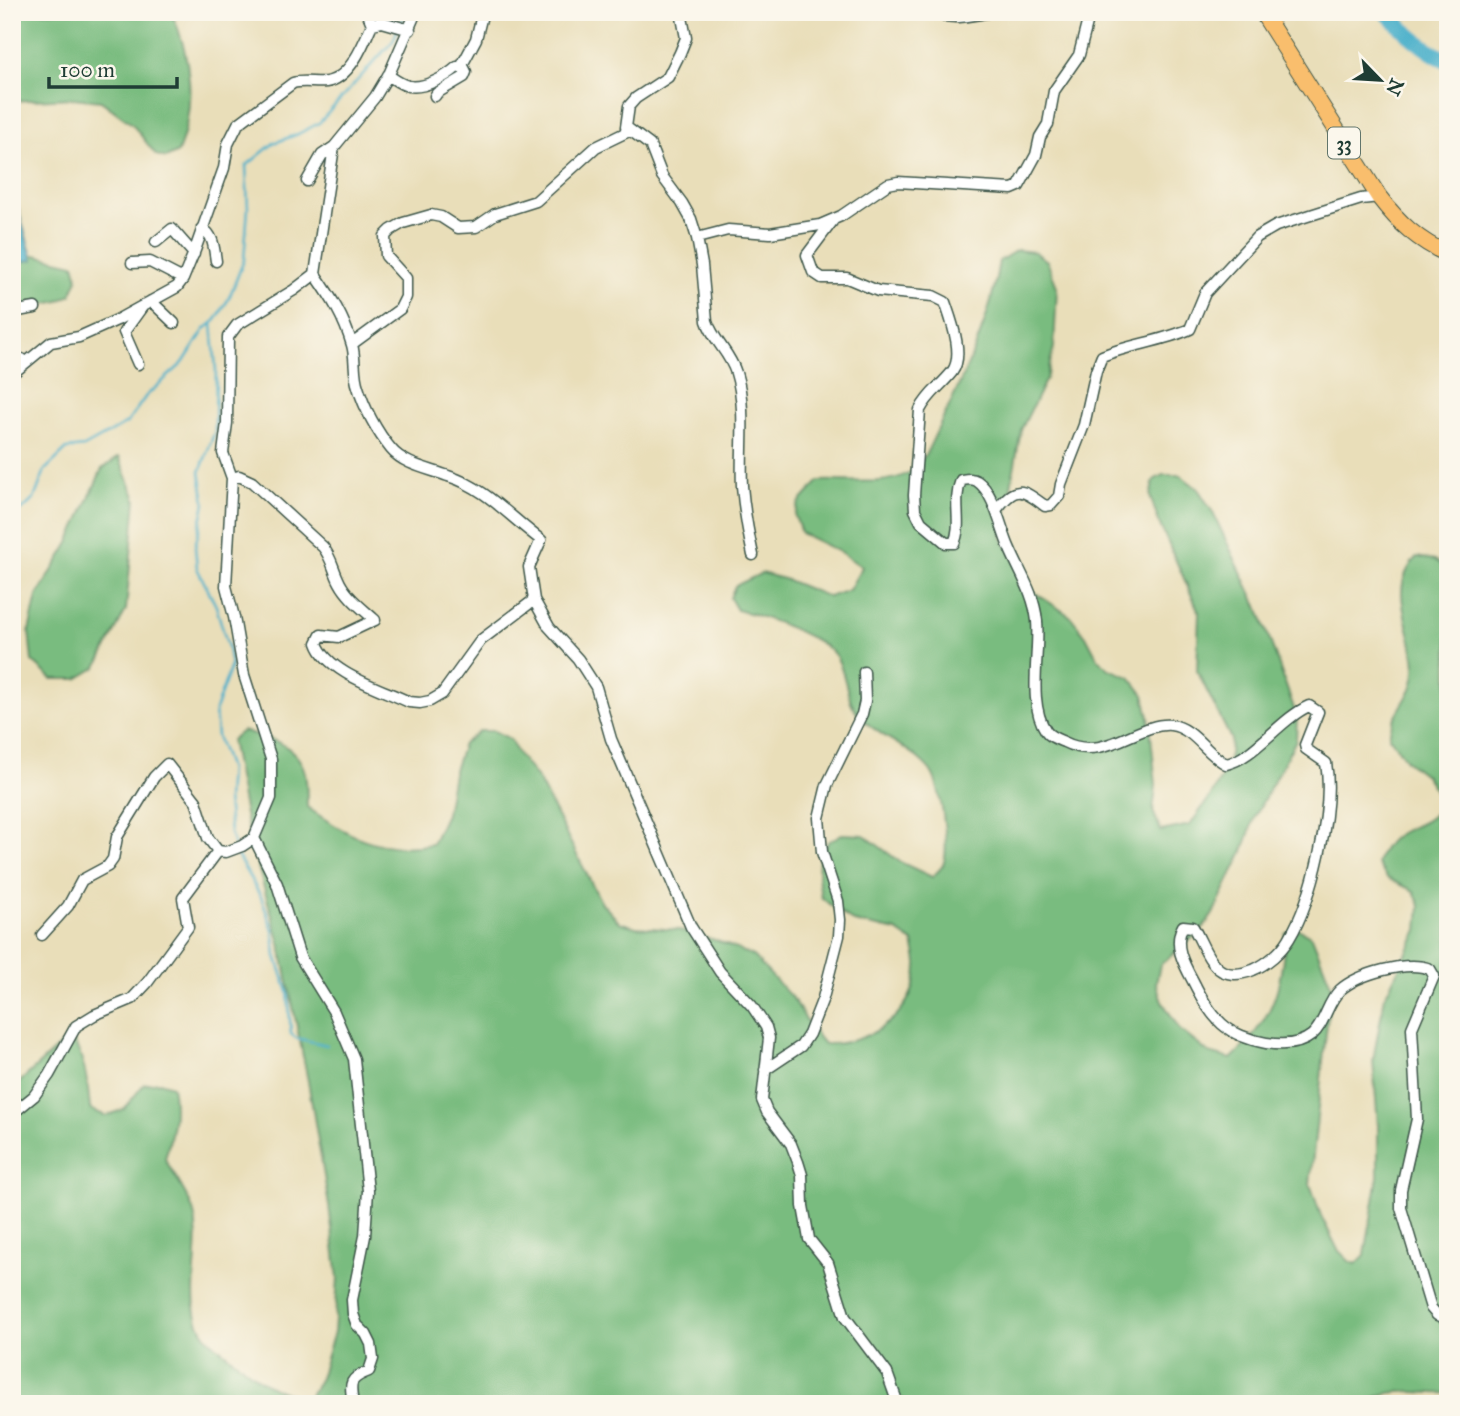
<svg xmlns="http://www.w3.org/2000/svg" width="1460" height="1416" font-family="'IM FELL Great Primer',serif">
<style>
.forest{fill:#79bc7f;stroke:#4c7c5a;stroke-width:2}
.water{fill:#4bb0ca;stroke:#35767f;stroke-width:2}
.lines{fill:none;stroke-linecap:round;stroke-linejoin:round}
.stream{stroke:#4bb0ca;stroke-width:2.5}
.river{stroke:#4bb0ca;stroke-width:16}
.minor-casing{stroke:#3d5548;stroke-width:13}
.primary-casing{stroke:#3d5548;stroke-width:18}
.minor{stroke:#fff;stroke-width:10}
.primary{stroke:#f9be6d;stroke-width:16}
.labels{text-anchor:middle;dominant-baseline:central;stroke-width:6;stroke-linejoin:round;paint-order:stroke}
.shield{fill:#fbf7ec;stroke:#61756b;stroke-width:2}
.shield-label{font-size:19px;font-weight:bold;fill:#1f3d34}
</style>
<rect width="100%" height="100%" fill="#fbf7ec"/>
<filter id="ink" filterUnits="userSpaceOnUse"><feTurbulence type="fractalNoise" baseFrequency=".0143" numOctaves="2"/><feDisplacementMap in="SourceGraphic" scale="14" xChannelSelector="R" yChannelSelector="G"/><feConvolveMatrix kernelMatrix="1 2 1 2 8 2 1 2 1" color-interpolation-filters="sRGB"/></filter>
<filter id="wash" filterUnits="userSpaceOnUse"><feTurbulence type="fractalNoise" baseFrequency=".00686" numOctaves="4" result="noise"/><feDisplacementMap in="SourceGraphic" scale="28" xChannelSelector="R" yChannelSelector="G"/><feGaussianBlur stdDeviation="1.57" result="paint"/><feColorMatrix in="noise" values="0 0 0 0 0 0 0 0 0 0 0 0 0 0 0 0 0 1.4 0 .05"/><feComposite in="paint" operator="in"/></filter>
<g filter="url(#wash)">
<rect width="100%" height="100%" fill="#e9deb9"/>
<!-- forest -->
<path class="forest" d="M12 12H171C192 56 196 107 178 152L166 158 156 155 132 124 101 101 73 98 12 101Z
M1017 250 1035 252 1047 261 1057 287 1054 347 1046 379 1021 430 1002 537 1031 590 1070 616 1086 636 1098 659 1109 669 1130 677 1144 695 1149 717 1156 785 1153 811 1161 831 1190 825 1212 794 1225 771 1230 754 1231 739 1197 671 1199 612 1160 525 1150 496 1154 480 1163 475H1180L1198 489 1212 511 1260 612 1297 717 1296 740 1255 816 1243 851 1213 914 1201 931 1160 965 1156 983 1162 1001 1180 1030 1209 1053 1231 1059C1273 1019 1282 991 1285 934L1296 928 1312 937 1331 985 1310 1184 1321 1216 1338 1250 1350 1262 1356 1264 1365 1255 1378 1177V1126L1373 1060 1385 996 1418 930 1420 906 1414 891 1387 878 1377 863C1392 820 1423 835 1441 805L1439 796 1425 775 1407 761 1389 737C1392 709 1416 697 1415 667 1414 628 1385 590 1417 557L1435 560 1448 569V1393C1420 1395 1389 1384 1366 1404H12V1089L70 1036C85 1055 88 1085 90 1109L106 1116 124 1109 144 1084 160 1082 172 1086C177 1112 172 1133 165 1159 172 1172 189 1197 193 1210 205 1247 181 1305 206 1336 216 1347 231 1357 243 1367 262 1383 284 1397 309 1397L320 1378 334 1332 338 1278 329 1206 308 1081 280 943 249 836 231 740 242 731C267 737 298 744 305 773 307 783 307 796 307 807 347 836 382 854 432 844L446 814 453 773 463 744 479 731H494L510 739 518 754 539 781 601 902 619 922 636 927 678 930 718 941 753 956 794 1000 811 1028 824 1044C869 1046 918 1013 917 964 917 957 914 949 913 942L897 931 854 922 836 910 821 897 818 877 819 858 828 842 842 834 864 835 900 862 932 877C935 874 941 869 943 865 950 848 941 784 930 770 912 748 881 738 861 718 846 703 847 676 837 658 826 638 760 615 737 610L730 598 735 586 762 573 787 580 829 597 849 590 862 567 840 552 801 533 795 516 799 503 819 481C849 479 885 488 912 471 917 468 922 459 926 454 955 392 990 330 999 261Z
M35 255 74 264 78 279 71 295 59 301 12 311V257Z
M119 457 136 499 126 610 97 667 77 679H52L32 661 29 631 37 596 69 543 102 469Z"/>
<!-- water -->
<path class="water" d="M16 201 33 260 12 263V202Z"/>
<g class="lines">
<!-- stream -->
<path class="stream" d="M400 25 406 12
M212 323 216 370 215 431 200 472 205 503 195 547 197 568 216 606 228 647 231 666 215 710 217 736 229 769 227 799 230 832 234 846
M12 512 21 511 34 499 45 470 67 449 84 447 127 423 146 396 183 363 205 329 216 320 229 298 244 260 248 208 246 166 274 143 298 134 319 123 393 41 397 31
M235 852 261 897 273 930 276 956 288 992 291 1034 296 1038 327 1045"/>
<!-- river -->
<path class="river" d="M1386 12C1404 31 1424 50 1448 61"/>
</g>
</g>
<g filter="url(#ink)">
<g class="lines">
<defs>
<path id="minor" d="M681 12 686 38 680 53 668 77 636 98 629 106 626 127 650 145 662 176 682 203 691 219 697 238 702 265 707 321C713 340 730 353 736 373 747 408 740 449 742 486 744 509 748 532 753 555
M931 12C950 21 971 16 991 12
M372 24 382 22 410 30
M461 67 476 39 481 19
M388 75C394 79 401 85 409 86 424 89 446 77 457 67L464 68 466 72 464 77 437 93 435 96
M307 181 322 155 334 147
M834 219 807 255 813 272 822 278H847L878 291 933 296 945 302C951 320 965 355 952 372 941 386 928 394 920 410L914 495 915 510 921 522 946 543H954C963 524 952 502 961 480 967 479 972 478 977 481 994 492 1001 529 1009 547 1020 573 1034 593 1037 621 1040 654 1027 703 1046 731 1050 737 1057 739 1064 742 1105 763 1137 722 1171 725 1194 728 1206 754 1226 764 1253 759 1280 719 1309 706L1318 712 1305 745 1306 749 1326 763C1334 808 1313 899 1289 939 1281 952 1267 964 1253 970 1243 974 1232 976 1222 971 1208 963 1201 940 1193 927L1183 926C1173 944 1183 963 1193 981 1201 997 1209 1012 1222 1024 1242 1042 1290 1053 1312 1035 1325 1024 1327 1002 1340 990 1358 974 1407 960 1430 969L1434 976 1412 1028 1417 1119 1401 1190V1208L1431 1308 1437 1315 1448 1319
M202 228C214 235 214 249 216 261
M697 238 728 230 770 233 820 225 841 216 888 184 898 182 1012 189 1019 186 1036 155 1040 137 1048 124 1054 91 1079 55 1090 12
M156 242 172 229 194 254
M132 263 150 262 183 279
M315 274C331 297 344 317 352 345 356 358 353 374 358 387 364 408 377 432 391 449 404 465 430 469 448 476 485 487 511 518 541 540L529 567 534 600 549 627 578 659 596 687 611 739 691 927 720 972 752 1006 766 1027 769 1038 762 1100 767 1112 791 1144 798 1162 802 1175 803 1206 809 1239 828 1263 845 1317 887 1373 898 1404
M151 301 174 323
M12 312 35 308
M352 344 400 309 406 297V278L386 256 385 236 391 230 403 223 431 215 441 217 458 228 476 227 495 214 536 201 596 147 629 131
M12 357 22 359 23 364
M138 364 124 332 142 307
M12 374 51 342 79 337 117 320 177 287 183 279 195 250 224 168 228 144 238 124 293 83C303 80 314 83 326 82 350 79 364 43 372 24L367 12
M232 478 239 476 252 482 323 547C332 558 333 570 340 583 348 598 363 609 375 620L339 637 321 635 317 643C327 673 382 689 409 702L420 703 430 701 442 694 481 640 534 600
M996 510C1016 485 1021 488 1045 506L1051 505 1059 496 1061 484 1084 425 1096 371 1102 356C1131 344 1161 342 1190 329L1205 293 1257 237 1276 226 1361 199 1379 197
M254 838 277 884 300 957 334 1012 354 1059 368 1191 365 1236 352 1300 353 1314 357 1325 366 1334 371 1344 373 1359 369 1371C348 1379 350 1383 353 1404
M218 851 226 852 242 846 254 838 271 798V759L244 675 234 617 226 586 232 478 223 453 227 423 228 337 237 325 294 290 315 274 334 147 375 97 390 72 416 12
M42 935 68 906 82 880 108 866 113 859 117 837 154 777 167 764 196 801 208 838 218 851
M765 1070 801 1046 809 1034 823 998 839 936 840 920 838 901 822 852 819 818 827 785 862 714 865 701 864 672
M12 1114 34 1096 49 1075 76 1026 94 1015 132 999 147 983 188 927 183 898 218 851"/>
<path id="primary" d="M1262 12 1379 197C1398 222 1418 241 1448 254"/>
</defs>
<!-- minor casing -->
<use href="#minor" class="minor-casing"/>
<!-- primary casing -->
<use href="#primary" class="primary-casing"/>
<!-- minor -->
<use href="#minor" class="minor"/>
<!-- primary -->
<use href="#primary" class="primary"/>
</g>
</g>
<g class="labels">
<!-- shield labels -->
<rect class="shield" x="1328" y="127.5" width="32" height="31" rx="5"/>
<g class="shield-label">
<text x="1344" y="143">33</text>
</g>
</g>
<!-- margin -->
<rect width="1460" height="1416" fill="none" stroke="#fbf7ec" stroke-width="42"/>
<!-- north arrow -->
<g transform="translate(1380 80) rotate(115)" stroke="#fbf7ec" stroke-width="5" paint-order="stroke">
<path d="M0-5L12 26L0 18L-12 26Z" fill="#1f3d34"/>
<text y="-10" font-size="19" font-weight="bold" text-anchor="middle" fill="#1f3d34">N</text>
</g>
<!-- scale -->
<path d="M49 77v10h128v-10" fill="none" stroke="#1f3d34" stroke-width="3.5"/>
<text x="60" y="77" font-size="21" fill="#1f3d34" stroke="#fbf7ec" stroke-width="5" paint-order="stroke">100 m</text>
</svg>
